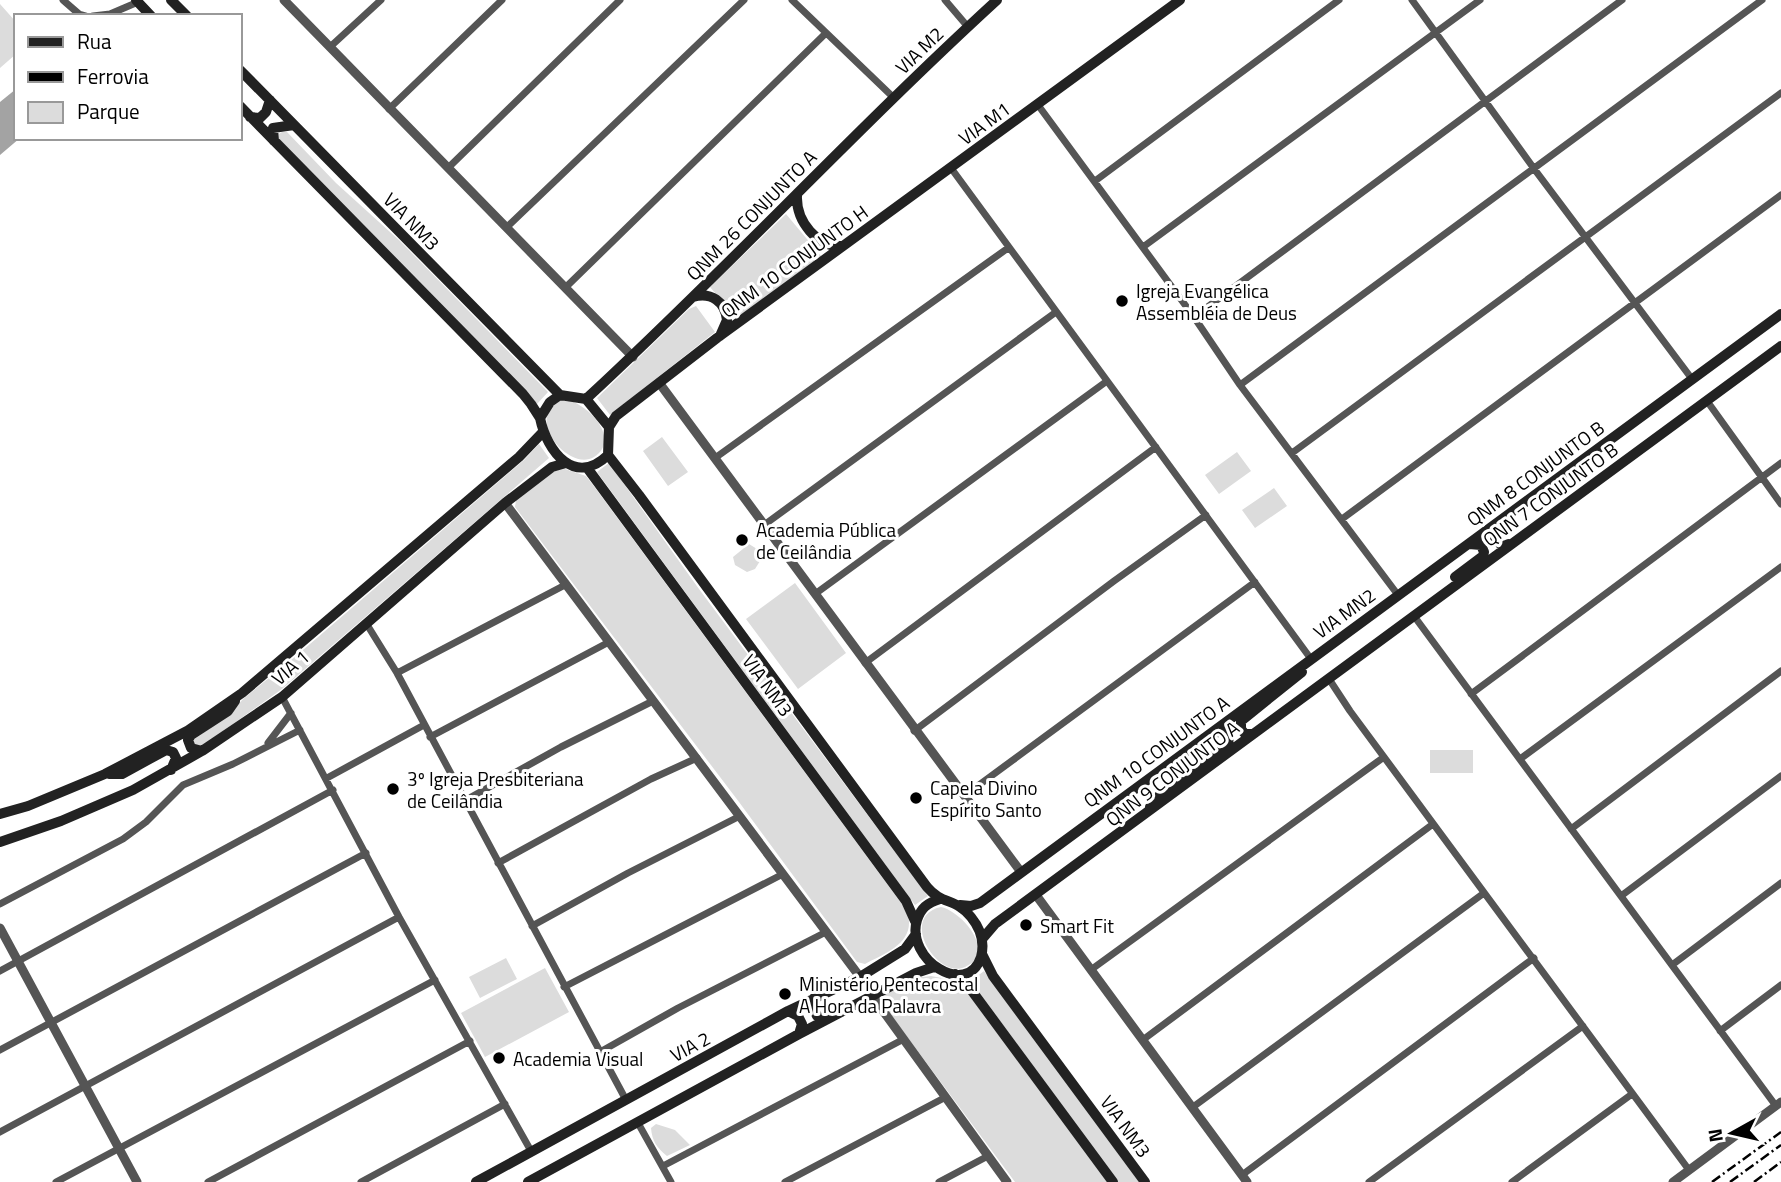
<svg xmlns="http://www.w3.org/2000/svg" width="1781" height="1182" font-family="'Titillium Web',sans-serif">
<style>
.green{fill:#dcdcdc}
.water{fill:#a3a3a3}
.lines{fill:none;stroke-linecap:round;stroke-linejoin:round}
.minor{stroke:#555;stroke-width:7}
.tertiary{stroke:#555;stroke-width:9}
.secondary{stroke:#222;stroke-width:10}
.rail{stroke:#000;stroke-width:2.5;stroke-dasharray:10 3.5 2 3.5;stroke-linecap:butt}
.poi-dot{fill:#000;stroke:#fff;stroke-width:2.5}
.labels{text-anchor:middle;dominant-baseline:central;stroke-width:6;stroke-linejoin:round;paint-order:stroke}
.street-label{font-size:19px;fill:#000;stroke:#fff}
.poi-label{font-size:19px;fill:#000;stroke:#fff;text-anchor:start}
</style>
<rect width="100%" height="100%" fill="#fff"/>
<!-- green -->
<path class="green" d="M0 4 16 22V54L0 68Z
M282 132H287L336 183 400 241 548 392 537 404 463 333 279 139V134Z
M786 214 822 257 736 318 710 287Z
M696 306 715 332 610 415 597 398 689 309Z
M564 399C588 403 622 439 594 457 568 473 521 414 564 399Z
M662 437 688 472 668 486 643 451Z
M539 444 549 458 282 689 202 746H194L193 740 230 714 243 699 296 656 524 460Z
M1237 452 1251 471 1219 494 1205 475Z
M609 463 699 589 928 896 915 905 597 472Z
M565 469 586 476 596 489 907 911C917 942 888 952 865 964L857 962 739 802 515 507 516 500 554 471Z
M1274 488 1287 506 1255 528 1242 510Z
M749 544 757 549 760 561 755 569 747 572 735 565 733 557Z
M795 583 846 653 798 689 746 619Z
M1430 750H1473V773H1430Z
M941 907C963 912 997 953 965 967 937 980 898 916 941 907Z
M506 958 517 979 480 998 469 977Z
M545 968 569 1012 485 1057 461 1013Z
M984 971 1139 1182H1118L971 981Z
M931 976 947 979 967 992 1107 1182H1015L888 1011 883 994 915 978Z
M656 1124 675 1130 690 1145 667 1156C657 1148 652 1141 651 1128Z"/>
<!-- water -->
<path class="water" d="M16 89V138H20L0 155V102Z"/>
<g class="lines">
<!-- minor -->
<path class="minor" d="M63 0 79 14 86 16
M792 0 894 98
M945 0 968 27
M1412 0 1535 170 1692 379
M93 16 110 14 138 2
M330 47 381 0
M1038 105 1194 317 1240 385 1398 595
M389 109 502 0
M448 168 620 0
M951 168 1311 659
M1095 181 1339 0
M507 227 744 0
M1143 247 1480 0
M565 288 826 33
M1194 317 1622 0
M1240 385 1762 0
M1707 401 1781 504
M1292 453 1781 93
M715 458 1008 248
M1342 519 1781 195
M764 525 1056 312
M815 594 1107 381
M1414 616 1776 1106
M366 623 397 673 626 1100
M865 663 1156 447
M397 673 565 585
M1329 679 1350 711 1689 1170
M1471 694 1781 463
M282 697 399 917 531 1151
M914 731 1114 581 1206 515
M430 737 609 642
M268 743 291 713
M1520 759 1781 567
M327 778 424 725
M964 796 1255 582
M464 801 561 747 653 701
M1571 829 1781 671
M498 863 651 779 697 758
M1621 896 1781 776
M0 904 123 839 146 822 183 785 233 764 300 730
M532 926 628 873 740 816
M1672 965 1781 883
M1092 969 1384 757
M0 971 333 790
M564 987 783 874
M1720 1031 1781 985
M1144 1039 1433 824
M0 1050 366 853
M600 1052 678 1008 826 932
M1193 1107 1484 893
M638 1123 671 1182
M0 1132 399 917
M663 1166 902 1040
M1242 1175 1534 958
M56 1182 435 980
M208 1182 470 1041
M361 1182 505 1104
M785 1182 944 1098
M939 1182 988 1156
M1369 1182 1583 1026
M1512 1182 1632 1094"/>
<!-- tertiary -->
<path class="tertiary" d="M284 0 633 357
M660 384 1021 872
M505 503 860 977
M1036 895 1247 1182
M0 928 137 1182
M873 997 1007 1182
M1673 1182 1781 1102"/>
<!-- secondary -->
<path class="secondary" d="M136 0 151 16
M171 0 187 16
M240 70 560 395
M240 106 523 394 531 404 540 418
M250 117 260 118 266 112 270 100
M274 141 273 128 294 125
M797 196C796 221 817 248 843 246
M693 297C711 292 725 301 727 320L720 336
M560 395 586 399 609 427 608 455C575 487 547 452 540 418L550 402Z
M586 399C726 270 856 129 997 0
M609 427 616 416 717 338 1180 0
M608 455 639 495 927 887C942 905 956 898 971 917 980 928 985 942 981 957 967 999 905 959 917 920 921 908 927 903 940 899
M588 469 906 901 915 921
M1504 524 1496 530 1495 541 1504 546 1509 544
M1455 577 1483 556 1484 552 1481 545 1469 544
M1253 734H1245L1241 729V721L1302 672
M202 751 191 748 188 740 191 735 228 711 235 701
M109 774H122L166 750 173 752 176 758 171 770
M1150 807 1163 791 1228 745 1229 735 1224 731 1213 733
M0 814 28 806 105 774 187 731 242 693 519 457 543 432
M0 842 61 821 133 790 202 751 282 697 505 503 552 467 566 463
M960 905 971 906 980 903 1781 314
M983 938 995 924 1781 346
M982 954 993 976 1145 1182
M955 974 972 991 1113 1182
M814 998 813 1007 817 1016 826 1020
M788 1011 798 1016 802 1024 799 1034
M476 1182 788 1011 860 977 905 949 916 934
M528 1182 799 1034 916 973 934 967"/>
<!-- rail -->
<path class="rail" d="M1712 1182 1781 1132
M1730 1182 1781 1145
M1754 1182 1781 1162"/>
</g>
<!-- markers -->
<g class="poi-dot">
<circle cx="1122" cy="301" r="7"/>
<circle cx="742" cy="540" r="7"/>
<circle cx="393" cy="789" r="7"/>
<circle cx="916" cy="798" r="7"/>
<circle cx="1026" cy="925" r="7"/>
<circle cx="785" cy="994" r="7"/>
<circle cx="499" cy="1058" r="7"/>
</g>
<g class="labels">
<!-- street labels -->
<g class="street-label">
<text transform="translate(919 50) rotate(-44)">VIA M2</text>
<text transform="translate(984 123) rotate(-36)">VIA M1</text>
<text transform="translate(751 215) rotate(-45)">QNM 26 CONJUNTO A</text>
<text transform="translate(412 221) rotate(46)">VIA NM3</text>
<text transform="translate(794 261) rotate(-36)">QNM 10 CONJUNTO H</text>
<text transform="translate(1535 473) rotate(-36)">QNM 8 CONJUNTO B</text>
<text transform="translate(1550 494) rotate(-36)">QNN 7 CONJUNTO B</text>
<text transform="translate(1344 613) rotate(-36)">VIA MN2</text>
<text transform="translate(290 667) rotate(-41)">VIA 1</text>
<text transform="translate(768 685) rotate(54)">VIA NM3</text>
<text transform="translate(1156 751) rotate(-36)">QNM 10 CONJUNTO A</text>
<text transform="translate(1172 773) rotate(-37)">QNN 9 CONJUNTO A</text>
<text transform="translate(690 1046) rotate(-28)">VIA 2</text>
<text transform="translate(1126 1126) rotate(54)">VIA NM3</text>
</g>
<!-- poi labels -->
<g class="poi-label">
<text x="1136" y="290">Igreja Evangélica<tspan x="1136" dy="22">Assembléia de Deus</tspan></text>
<text x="756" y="529">Academia Pública<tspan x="756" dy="22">de Ceilândia</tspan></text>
<text x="407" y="778">3º Igreja Presbiteriana<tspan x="407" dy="22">de Ceilândia</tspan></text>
<text x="930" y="787">Capela Divino<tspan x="930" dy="22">Espírito Santo</tspan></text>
<text x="1040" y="925">Smart Fit</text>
<text x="799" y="983">Ministério Pentecostal<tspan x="799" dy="22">A Hora da Palavra</tspan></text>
<text x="513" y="1058">Academia Visual</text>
</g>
</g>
<!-- legend -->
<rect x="14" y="14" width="228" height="126" fill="#ffffff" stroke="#999999" stroke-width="2"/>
<rect x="28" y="37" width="35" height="10" fill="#222222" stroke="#999999" stroke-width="2"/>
<text x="77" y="49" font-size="21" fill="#000000">Rua</text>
<rect x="28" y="72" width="35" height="10" fill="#000000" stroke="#999999" stroke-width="2"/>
<text x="77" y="84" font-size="21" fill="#000000">Ferrovia</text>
<rect x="28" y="102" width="35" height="21" fill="#dcdcdc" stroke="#999999" stroke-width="2"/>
<text x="77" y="119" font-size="21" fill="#000000">Parque</text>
<!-- north arrow -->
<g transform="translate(1732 1133) rotate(262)" stroke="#ffffff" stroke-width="5" paint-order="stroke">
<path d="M0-5L12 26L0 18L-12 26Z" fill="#000000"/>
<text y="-10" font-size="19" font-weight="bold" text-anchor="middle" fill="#000000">N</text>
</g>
</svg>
